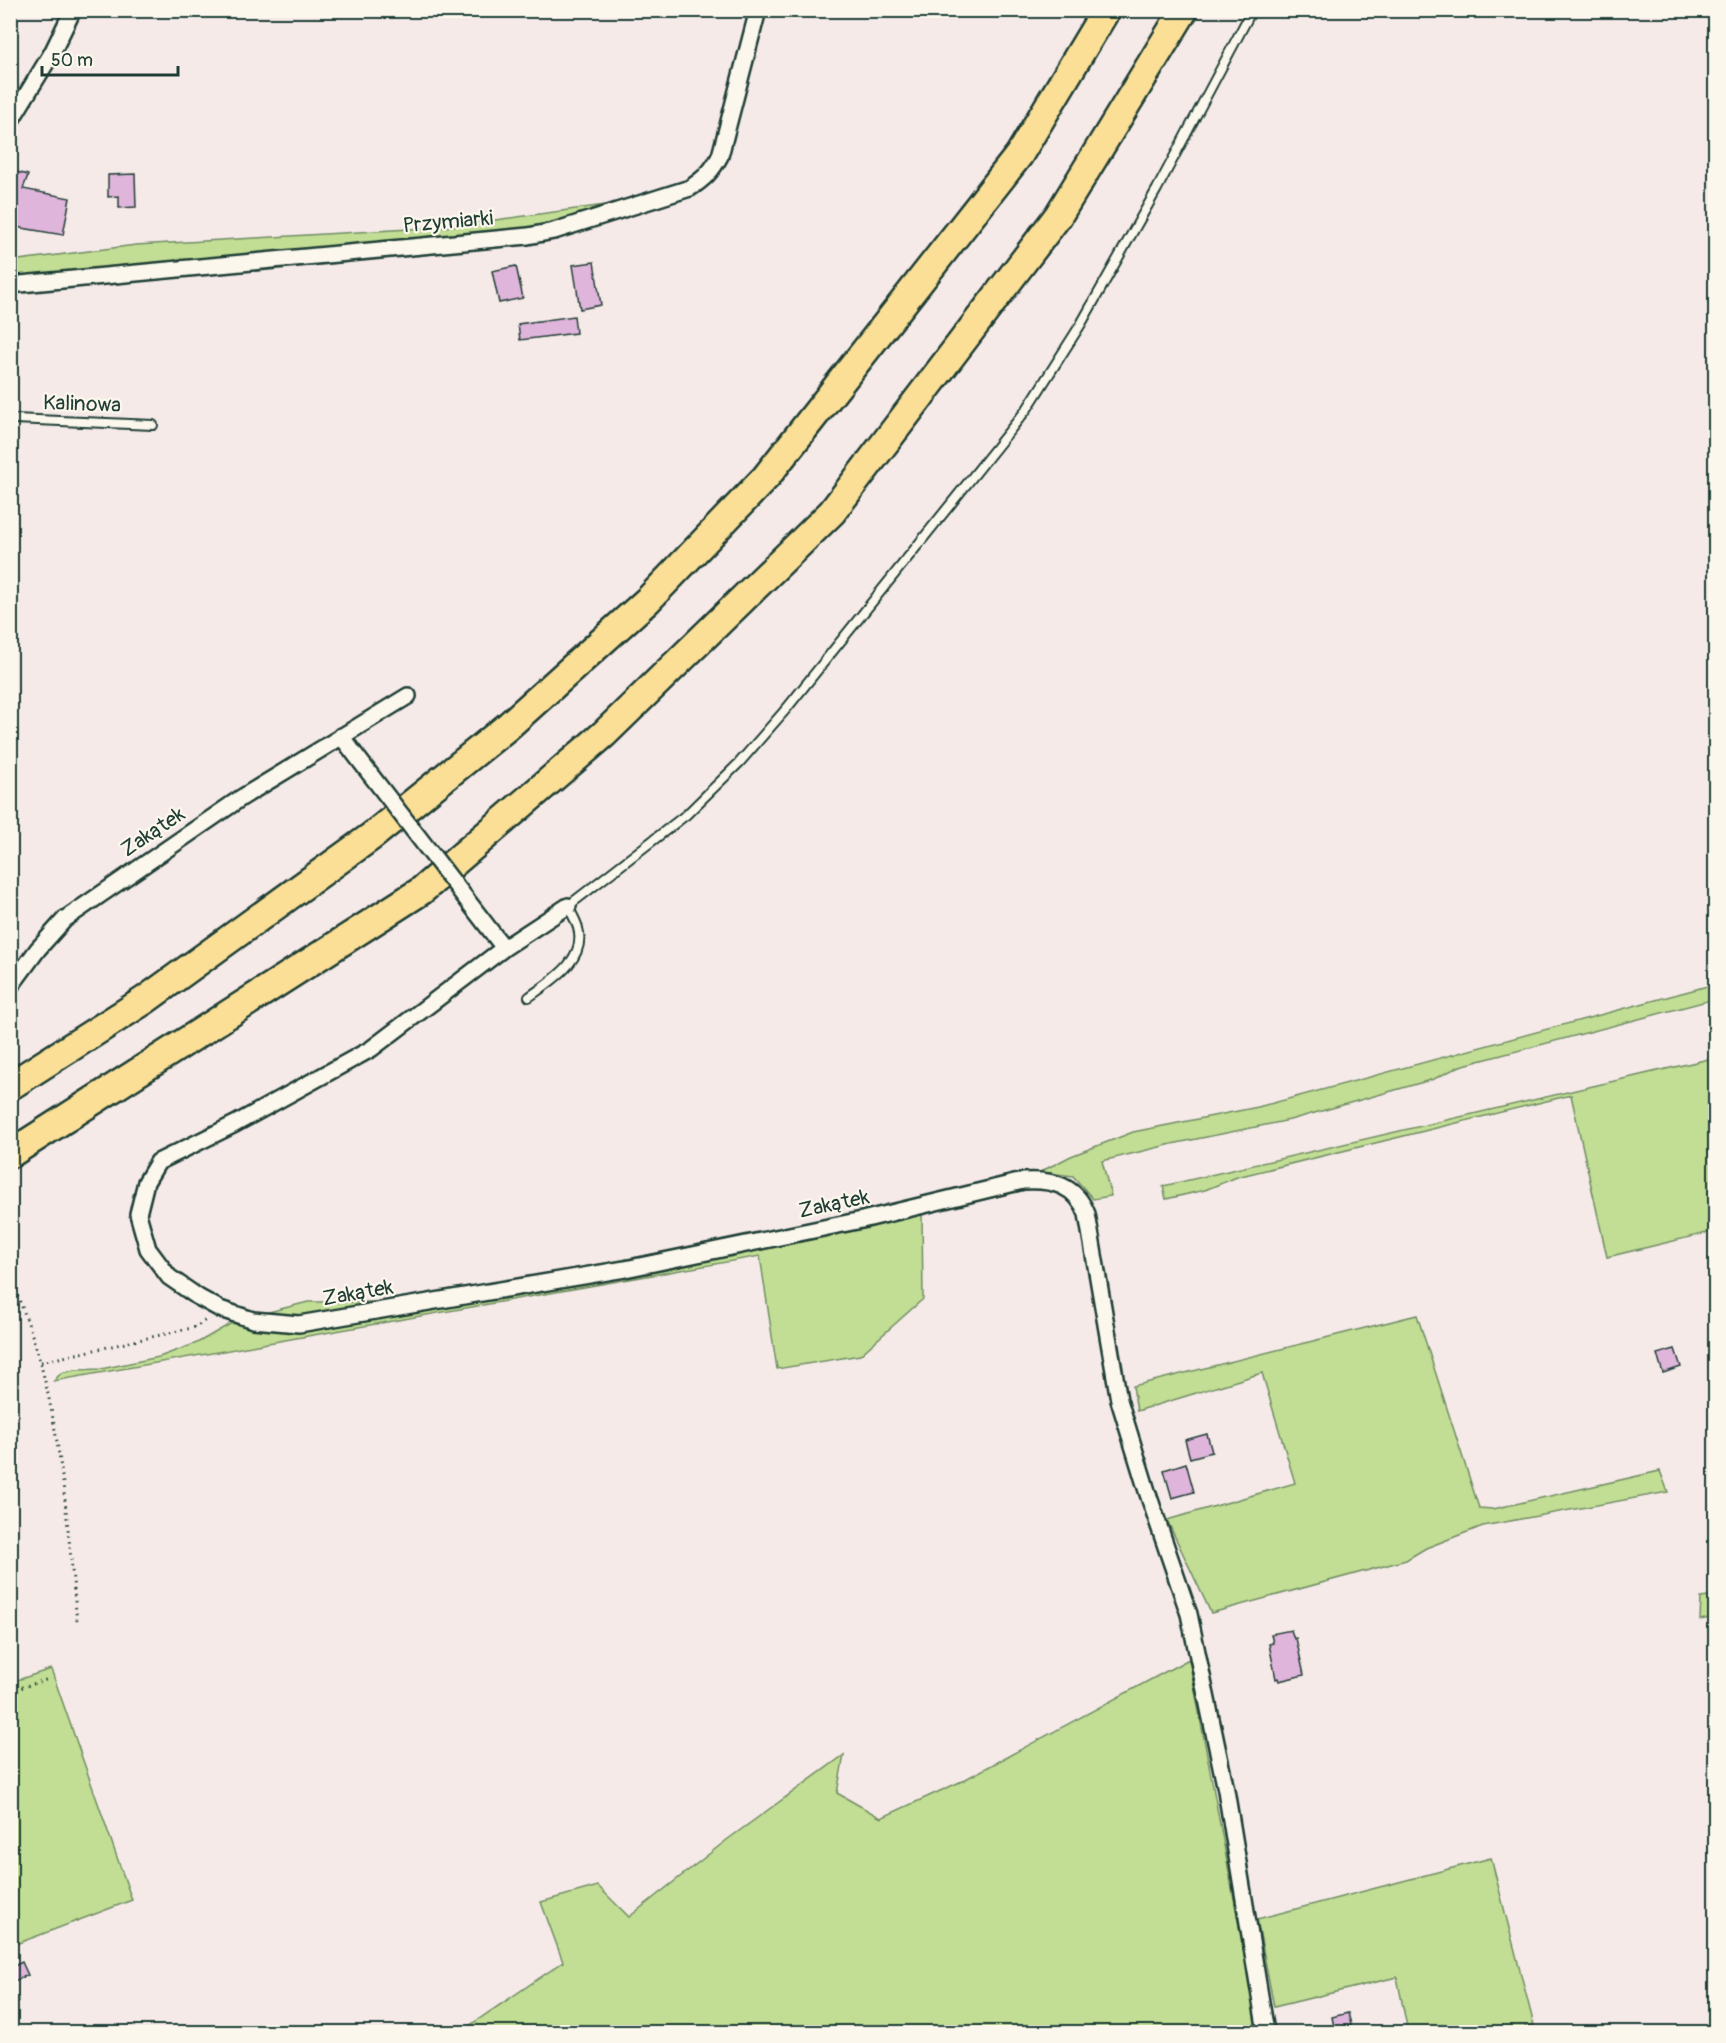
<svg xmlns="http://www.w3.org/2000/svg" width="1726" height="2043" font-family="Pangolin,sans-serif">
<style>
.green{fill:#c2dd94;stroke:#708d64;stroke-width:1.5}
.building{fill:#e0b5db;stroke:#1f3d34;stroke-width:1.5}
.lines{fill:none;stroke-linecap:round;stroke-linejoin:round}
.service-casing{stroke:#1f3d34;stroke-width:12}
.minor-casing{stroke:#1f3d34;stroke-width:20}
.motorway-casing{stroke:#1f3d34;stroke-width:32}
.path{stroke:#1f3d34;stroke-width:3;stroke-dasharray:1.5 4.5;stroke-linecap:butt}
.service{stroke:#fbf7ec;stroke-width:8}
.minor{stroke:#fbf7ec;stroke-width:15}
.motorway{stroke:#fbdf96;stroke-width:27}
.minor-bridge-casing{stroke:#1f3d34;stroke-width:20;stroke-linecap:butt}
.minor-bridge{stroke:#fbf7ec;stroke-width:15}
.labels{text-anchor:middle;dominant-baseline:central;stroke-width:4.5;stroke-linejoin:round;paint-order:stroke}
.street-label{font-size:21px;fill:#1f3d34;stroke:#fbf7ec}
</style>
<rect width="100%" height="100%" fill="#f6eae9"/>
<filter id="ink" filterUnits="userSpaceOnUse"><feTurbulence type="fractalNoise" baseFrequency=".0167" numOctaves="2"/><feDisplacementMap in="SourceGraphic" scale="12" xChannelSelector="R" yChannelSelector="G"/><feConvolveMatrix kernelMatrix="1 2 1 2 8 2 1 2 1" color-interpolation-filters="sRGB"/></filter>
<g filter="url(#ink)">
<!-- green -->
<path class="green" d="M605 205 574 218 515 231 11 278V261L136 245 444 227Z
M1715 984V999L1460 1066 1434 1079 1290 1120 1172 1144 1102 1161 1111 1196 1093 1199 1073 1176 1040 1172 1043 1186 922 1214 923 1299 860 1355 777 1369 760 1256 54 1381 61 1373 75 1370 101 1369 159 1357 197 1343 237 1320 308 1302H397L755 1235 1040 1172 1071 1156 1133 1132 1258 1107Z
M1709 1059 1716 1084 1715 1231 1607 1257 1571 1095 1237 1177 1205 1190 1166 1199 1163 1186Z
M1417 1315 1479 1508 1493 1509 1660 1471 1668 1492 1483 1526 1426 1548 1406 1560 1211 1613 1167 1520 1295 1483 1262 1373 1137 1411 1133 1386Z
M1715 1596V1617L1700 1620 1701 1598Z
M1189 1659 1245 1957 1257 2032H460L563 1962 541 1902 598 1886 629 1917 728 1839 844 1755 837 1793 881 1818 962 1781Z
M51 1669 132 1900 11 1946V1682Z
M1491 1858 1534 2025 1525 2026 1526 2032H1408L1397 1977 1274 2007 1257 1919Z"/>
<!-- building -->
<path class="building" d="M10 170 28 175 23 189 70 198 63 235 10 226Z
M135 174 136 207 119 208V196L108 197V175Z
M594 262 601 305 580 309 573 265Z
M516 266 523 298 499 303 492 271Z
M574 316 576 333 520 340 518 324Z
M1675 1349 1681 1367 1663 1373 1657 1354Z
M1207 1434 1212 1452 1190 1458 1185 1440Z
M1186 1463 1194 1492 1172 1498 1164 1470Z
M1291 1630 1294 1639 1296 1638 1304 1675 1279 1681 1278 1678 1276 1679 1269 1644 1273 1643 1271 1634Z
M22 1962 28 1975 10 1983V1968Z
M1348 2013 1353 2032H1335L1332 2017Z"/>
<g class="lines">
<defs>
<path id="service" d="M10 417 14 419 153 425
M529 997C551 981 587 960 578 928 576 920 571 913 568 906L687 814 739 763 787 708 1027 409 1081 324 1157 189 1252 10"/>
<path id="minor" d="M10 122 52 53 73 10
M10 285 528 236 554 231 690 188C704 179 712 171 720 156L758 10
M341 736 370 774
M467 900 504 948
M568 906 504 948 371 1049 235 1124 158 1162 146 1182 138 1214 148 1249 169 1277 198 1297 220 1309 253 1320 299 1324 625 1269 862 1220 1023 1181C1052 1179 1076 1185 1087 1214L1119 1400 1147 1491 1189 1614 1226 1790 1266 2032
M10 987 38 949 65 919 241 798 408 696"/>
<path id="motorway" d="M10 1086 145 1000 372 836 507 727 648 600 766 477 1019 155 1106 10
M10 1154 421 891 604 734 832 512 1058 216 1184 10"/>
</defs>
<!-- service casing -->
<use href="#service" class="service-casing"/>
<!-- minor casing -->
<use href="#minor" class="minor-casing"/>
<!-- motorway casing -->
<use href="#motorway" class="motorway-casing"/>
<!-- path -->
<path class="path" d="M10 1279C60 1386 65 1505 77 1621
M41 1362 196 1327 207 1319
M10 1691 49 1679"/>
<!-- service -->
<use href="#service" class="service"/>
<!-- minor -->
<use href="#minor" class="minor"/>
<!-- motorway -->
<use href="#motorway" class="motorway"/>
<defs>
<path id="minor-bridge" d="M370 774 467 900"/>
</defs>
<!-- minor-bridge casing -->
<use href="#minor-bridge" class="minor-bridge-casing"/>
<!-- minor-bridge -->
<use href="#minor-bridge" class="minor-bridge"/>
</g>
</g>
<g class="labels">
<!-- street labels -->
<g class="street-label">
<text transform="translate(448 222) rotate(-5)">Przymiarki</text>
<text transform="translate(82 404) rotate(2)">Kalinowa</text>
<text transform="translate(153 832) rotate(-34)">Zakątek</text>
<text transform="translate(834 1204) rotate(-12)">Zakątek</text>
<text transform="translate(358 1293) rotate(-10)">Zakątek</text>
</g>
</g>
<!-- margin -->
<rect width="1726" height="2043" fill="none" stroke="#fbf7ec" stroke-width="36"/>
<rect x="18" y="18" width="1690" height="2007" fill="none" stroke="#1f3d34" stroke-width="2" filter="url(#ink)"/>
<!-- scale -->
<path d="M42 66v9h136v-9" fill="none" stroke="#1f3d34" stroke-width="3"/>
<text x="51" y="66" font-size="18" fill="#1f3d34" stroke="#fbf7ec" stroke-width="4.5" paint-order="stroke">50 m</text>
</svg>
